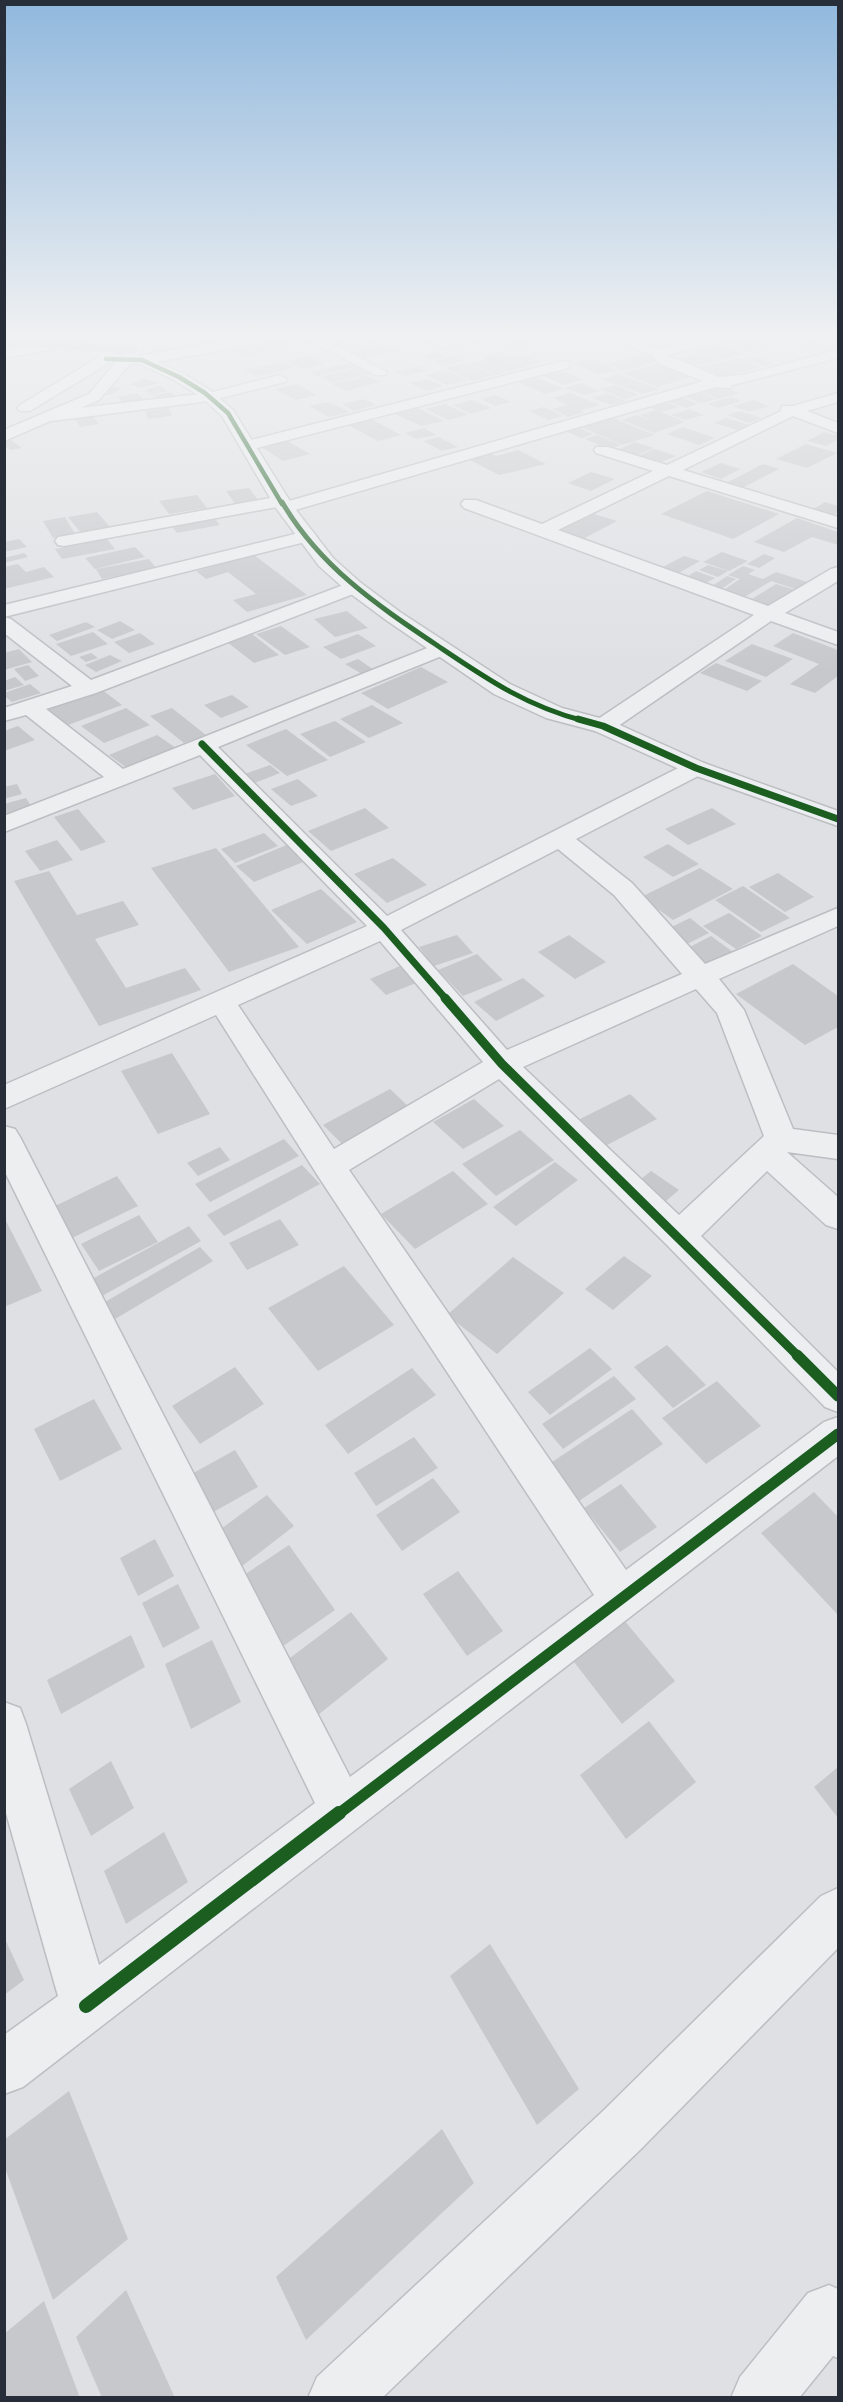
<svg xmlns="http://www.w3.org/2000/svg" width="843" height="2402" font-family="Montserrat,sans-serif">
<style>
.building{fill:#c7c8cb}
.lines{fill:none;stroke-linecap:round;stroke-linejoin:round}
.minor-casing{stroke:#bcbec1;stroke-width:3}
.tertiary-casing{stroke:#bcbec1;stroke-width:3}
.minor{fill:#edeef0;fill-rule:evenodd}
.tertiary{fill:#edeef0;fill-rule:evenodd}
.secondary{fill:#bcbfc3;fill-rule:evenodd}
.cycleway-far5-casing{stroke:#ebeff3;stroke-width:6}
.cycleway-far4-casing{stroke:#ebeff3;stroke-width:8}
.cycleway-far3-casing{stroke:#ebeff3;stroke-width:10}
.cycleway-far2-casing{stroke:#ebeff3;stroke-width:13}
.cycleway-far1-casing{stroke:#ebeff3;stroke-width:15}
.cycleway-casing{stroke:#ebeff3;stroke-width:18}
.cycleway-far5{stroke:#1b5e20;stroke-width:4.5}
.cycleway-far4{stroke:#1b5e20;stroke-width:5}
.cycleway-far3{stroke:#1b5e20;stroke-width:7}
.cycleway-far2{stroke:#1b5e20;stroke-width:9}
.cycleway-far1{stroke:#1b5e20;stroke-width:11}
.cycleway{stroke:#1b5e20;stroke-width:14}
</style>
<rect width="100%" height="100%" fill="#dee0e3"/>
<!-- building -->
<path class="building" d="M159 334H201L206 335 208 339 165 343Z
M300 334 316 342 303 345 286 336Z
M352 334 363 340 357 341 362 344 376 341 380 343 343 351 335 347 349 343 337 346 325 340Z
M508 334 531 345 513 349 489 338Z
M539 334H555L561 336 538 342 526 337Z
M614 334H642L649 337 631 341Z
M768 334H798L809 338 790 342Z
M831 334 838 336V345L814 338Z
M284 337 298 344 288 346 274 339Z
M745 338 769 347 748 352 724 343Z
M273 339 287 347 273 350 259 342Z
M213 340 222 345 208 347 201 342 207 348 194 350 185 343Z
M812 341 830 347 815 351 798 344Z
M256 343 269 351 257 353 244 345Z
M383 344 397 350 361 358 348 352Z
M721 344 746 354 724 359 699 350Z
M243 347 256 354 244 357 231 350Z
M437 352 446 357 431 360 421 356Z
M498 352 512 358 524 355 541 362 509 372 481 360Z
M702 352 721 360 698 366 679 358Z
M648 354 664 360 623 371 607 364Z
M309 356 325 364 302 369 286 361Z
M456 356 466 360 442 366 433 361Z
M757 357 775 364 764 366 746 360Z
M739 358 762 367 722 376 700 367Z
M591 359 618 370 599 374 572 363Z
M481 361 507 372 496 375 469 363Z
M283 362 294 368 256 376 244 370Z
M351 363 359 366 317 376 310 372Z
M465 363 494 375 473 381 444 368Z
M656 364 691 377 657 387 622 373Z
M418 366 427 371 404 376 395 372Z
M360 367 372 373 332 383 320 377Z
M559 369 583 380 563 385 539 374Z
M445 370 468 380 447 385 425 375Z
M619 374 659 389 642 394 602 379Z
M367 376 380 382 346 391 332 384Z
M533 376 564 389 545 394 514 380Z
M145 379 158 383 142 388 129 384Z
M427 379 443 386 426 391 410 383Z
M581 383 600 391 583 395 565 388Z
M297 384 317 395 296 400 275 389Z
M716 384 739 393 719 399 696 390Z
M97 385 121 388 110 395 87 392Z
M615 385 639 395 624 399 600 389Z
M160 386 168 391 152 395 144 390Z
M696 391 717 399 701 403 680 395Z
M171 392 177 397 158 400 152 396Z
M137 393 145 401 125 404 117 397Z
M570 393 600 405 582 410 576 408 584 412 568 417 552 409 568 405 553 398Z
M607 393 626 401 611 405 592 398Z
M496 395 511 402 495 406 481 399Z
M680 397 698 404 686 408 668 401Z
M731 397 741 401 718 408 708 404Z
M364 399 376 405 354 411 342 404Z
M472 400 491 408 471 414 453 405Z
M753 400 769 406 749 412 733 406Z
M329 402 350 412 329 417 309 406Z
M667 402 679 407 661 412 649 407Z
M445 404 468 415 448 420 425 409Z
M414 406 444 421 421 426 391 412Z
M544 407 563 416 548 420 529 411Z
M169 408 172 416 148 419 145 411Z
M689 409 704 415 685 420 671 415Z
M656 410 685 422 654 433 622 420 637 415 651 421 640 415Z
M739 411 762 418 749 423 727 415Z
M91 413 99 424 80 427 73 415Z
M611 417 655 435 622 445 579 426Z
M369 418 401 435 378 441 346 424Z
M726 418 749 425 737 430 714 423Z
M575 426 593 434 582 438 563 430Z
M683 427 715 438 699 445 667 434Z
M424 428 436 435 417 439 405 433Z
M824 432 834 435 838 433V440L826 446 807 441Z
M597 435 621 445 609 449 585 439Z
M439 437 458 447 442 451 423 441Z
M284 439 310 454 283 461 258 445Z
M11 440 22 448 11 450 4 446V442Z
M635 442 654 448 636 456 617 450Z
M806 444 837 453 807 468 776 459Z
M655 449 676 456 659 463 638 456Z
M518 450 546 464 499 475 466 458 489 452 496 456Z
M721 463 740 469 721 479 701 472Z
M763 464 779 469 744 487 728 482Z
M591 472 615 479 591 491 568 483Z
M249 488 259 501 236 505 226 491Z
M707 491 779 514 733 539 661 514Z
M197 495 207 508 169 514 159 501Z
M825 502 838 506V512L832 516 812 510Z
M97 512 111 528 81 533 68 517Z
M594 514 617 521 579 541 555 533Z
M212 515 220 525 177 533 169 523Z
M65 517 75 534 53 538 43 521Z
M797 518 838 532V545L812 537 784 552 754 542Z
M19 539 27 547 4 552V542Z
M107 539 115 549 62 559 55 549Z
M135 547 145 557 95 569 85 558Z
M722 552 748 561 729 571 703 562Z
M24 553 28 557 4 563V558Z
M764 554 775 558 759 568 747 564Z
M254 555 307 595 247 612 233 600 256 594 228 572 206 579 196 571Z
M684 556 700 561 675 575 659 569Z
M149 559 156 568 102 579 96 569Z
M18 564 26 572 44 567 54 577 4 589V567Z
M708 565 728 571 718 577 699 570Z
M743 566 755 570 748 574 763 579 776 572 807 582 795 589 771 581 743 598 722 591 740 579 728 575Z
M696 571 715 578 704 584 685 578Z
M727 576 736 579 720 590 711 587Z
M776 584 798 591 769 609 747 602Z
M347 611 368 628 335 637 314 619Z
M120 621 135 630 112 639 97 630Z
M86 622 95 627 57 641 49 635Z
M281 626 310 647 285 655 256 634Z
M93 632 108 644 71 656 56 644Z
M140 633 155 644 129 653 114 642Z
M793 633 838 650V676L815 693 790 684 819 664 773 646Z
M252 634 279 655 254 663 227 642Z
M358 634 376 646 341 659 323 647Z
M752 644 793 659 766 677 725 661Z
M19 649 32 662 4 670V653Z
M91 653 98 658 86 662 79 657Z
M110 655 122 661 96 672 85 665Z
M358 659 374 670 362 674 345 664Z
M716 663 762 681 747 691 700 673Z
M28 665 39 676 25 681 14 669Z
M421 667 448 682 388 709 361 693Z
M15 677 24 685 4 691V681Z
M30 684 41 693 12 702 4 696V693Z
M101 689 122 705 68 725 46 709Z
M232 695 249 707 221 718 204 705Z
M372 705 403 723 369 738 340 719Z
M126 708 150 725 104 743 81 726Z
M172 708 206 735 184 743 150 716Z
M335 721 366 742 330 757 300 734Z
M18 726 35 740 4 751V731Z
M286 729 328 760 287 776 246 745Z
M157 735 179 750 131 771 109 755Z
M270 765 280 773 242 788 231 779Z
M215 774 235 796 193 810 172 788Z
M298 779 318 796 291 806 271 789Z
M17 784 22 794 4 799V787Z
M26 798 34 811 4 819V804Z
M365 808 389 828 331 851 308 831Z
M712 808 736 824 688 845 665 829Z
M78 809 106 842 81 851 54 817Z
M264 833 278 846 235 863 221 849Z
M57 840 73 860 40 871 25 851Z
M289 844 308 860 254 882 236 866Z
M668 844 699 864 673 877 643 857Z
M216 848 299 947 229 972 151 868Z
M393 858 427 885 387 903 354 874Z
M700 868 733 889 673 920 641 897Z
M49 871 77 915 123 901 139 925 95 939 126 988 185 968 201 990 99 1026 14 881Z
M778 873 814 897 785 912 749 887Z
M743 886 790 918 761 932 715 900Z
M321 889 357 922 307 944 271 910Z
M729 913 762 936 736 949 703 926Z
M690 918 709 933 683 946 663 931Z
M457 935 473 953 434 966 419 947Z
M569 935 606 962 575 979 538 952Z
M711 936 733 952 703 967 682 951Z
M477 954 503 980 463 996 438 970Z
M793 964 838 996V1027L805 1045 736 994Z
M400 966 416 983 386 995 370 979Z
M523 978 545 996 496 1021 474 1002Z
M172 1053 210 1114 158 1134 121 1071Z
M390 1089 412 1110 345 1147 323 1125Z
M630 1094 657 1119 607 1145 580 1119Z
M474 1099 504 1126 463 1149 433 1122Z
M520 1130 554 1160 496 1196 462 1164Z
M284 1139 299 1156 210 1202 195 1184Z
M220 1147 230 1160 198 1176 187 1163Z
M555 1162 578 1180 516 1226 493 1207Z
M302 1165 320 1184 224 1236 207 1215Z
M453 1171 488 1204 415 1249 381 1214Z
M651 1171 679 1190 653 1212 625 1192Z
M117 1176 138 1206 72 1238 51 1208Z
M139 1215 158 1242 99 1271 81 1244Z
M4 1217 42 1291 4 1307Z
M280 1219 299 1245 247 1270 229 1243Z
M189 1226 201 1241 93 1301 81 1285Z
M200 1247 213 1261 110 1322 98 1306Z
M624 1256 652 1276 613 1310 585 1289Z
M513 1257 564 1293 497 1354 447 1315Z
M344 1266 394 1325 318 1371 268 1308Z
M667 1345 706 1385 673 1408 634 1367Z
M590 1348 612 1369 550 1415 528 1392Z
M235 1367 264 1404 200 1444 172 1406Z
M412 1368 436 1395 348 1454 325 1425Z
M614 1376 636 1399 563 1449 542 1424Z
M717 1381 761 1426 706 1464 662 1418Z
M94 1399 122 1449 60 1481 34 1429Z
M632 1409 663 1444 576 1503 546 1466Z
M414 1437 438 1468 376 1506 354 1473Z
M235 1450 258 1487 201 1519 179 1481Z
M433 1478 460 1512 402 1551 376 1515Z
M621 1484 657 1527 620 1552 584 1508Z
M814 1492 838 1517V1615L761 1533Z
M267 1495 294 1526 237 1570 210 1537Z
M155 1539 174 1576 138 1596 120 1558Z
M289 1545 335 1610 276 1651 232 1583Z
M458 1571 503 1631 467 1656 423 1594Z
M178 1584 200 1628 163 1648 142 1603Z
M351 1612 388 1659 318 1715 282 1664Z
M623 1619 675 1681 622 1724 571 1658Z
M131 1635 145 1667 61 1714 47 1680Z
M212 1640 241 1702 191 1729 165 1664Z
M649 1721 696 1782 626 1839 580 1775Z
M111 1761 134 1808 91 1836 69 1789Z
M838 1767V1818L814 1787Z
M164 1832 188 1882 126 1924 104 1871Z
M4 1937 24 1980 4 1995Z
M490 1944 579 2089 537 2125 450 1976Z
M69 2091 128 2239 53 2300 4 2165V2140Z
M442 2129 474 2183 306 2340 276 2277Z
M126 2290 175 2398H102L76 2337Z
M44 2301 80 2398H4V2334Z"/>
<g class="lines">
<defs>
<path id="minor" d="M298 334H315L387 372 385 375H375Z
M415 334H432L443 340 473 334H501L494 338 441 348Z
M603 334H622L660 349 719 334H742L740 337 667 355 719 377 743 375 838 350V358L732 385 730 388 716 387 285 513 279 512 277 507 64 546 58 545 55 541 58 537 64 536 281 496 287 497 289 501 703 381 658 363 654 356 605 337Z
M56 340 61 341 63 344 61 347 4 358V350Z
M563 361 568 362 570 365 568 368 249 450 241 445 243 442Z
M280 375 287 379 285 382 209 401 52 421 44 416 52 411 209 393Z
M838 393V402L807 411 838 423V433L793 416 683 470 838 517V528L669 476 558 530 768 606 831 569 838 567V581L785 613 838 632V645L771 621 611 731 603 733 595 731 592 726 595 721 754 615 464 508 461 504 464 500H476L542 524 653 471 596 453 594 450 596 447H608L667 465 781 411 782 406H793Z
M307 531 313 532 316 536 313 540 4 617V605Z
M354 581 361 583 364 587 361 591 96 693 46 709 123 769 435 645 442 643 449 645 452 649 449 653 218 747 387 916 688 763 696 761 704 763 708 768 704 773 576 839 632 883 705 964 838 908V926L719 979 744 1010 793 1129 838 1135V1159L787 1152 838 1197V1229L826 1225 767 1171 701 1236 838 1372V1412L825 1407 667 1245 499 1079 349 1170 626 1570 824 1422 838 1417V1456L23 2087 4 2094V2035L58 1996 4 1806V1702L20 1708 26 1724 99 1965 315 1803 4 1170V1126L15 1129 20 1137 350 1777 594 1595 318 1176 216 1015 4 1109V1085L367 926 200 755 4 832V816L104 777 26 715 4 721V708L72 686 4 633V617L11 619 91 680ZM558 849 614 895 682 974 507 1050 401 930ZM380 941 483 1062 334 1149 238 1005ZM696 989 717 1013 764 1136 679 1215 523 1067Z
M838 1888V1948L641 2149 382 2398H308L317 2377 603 2111 821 1896Z
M829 2285 838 2289V2358L833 2356 799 2398H731L740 2377 808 2293Z"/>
<path id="tertiary" d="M141 334H155L137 356 266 334H295L288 338 157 362 184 374 210 390 233 410 293 506 333 558 361 583 400 612 510 684 562 708 611 721 704 763 838 811V826L688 773 595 731 546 718 494 694 386 620 347 591 319 566 276 508 222 416 200 396 174 380 140 364H130L99 400 4 441V430L89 394 115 363H109L30 411H20L17 408 20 405 99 357 101 348 109 340H119L121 343 115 349 114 355H122Z"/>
</defs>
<!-- minor casing -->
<use href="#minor" class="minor-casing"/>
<!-- tertiary casing -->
<use href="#tertiary" class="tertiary-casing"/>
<!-- minor -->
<use href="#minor" class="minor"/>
<!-- tertiary -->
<use href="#tertiary" class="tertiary"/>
<!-- secondary -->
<path class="secondary" d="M4 337 133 346 140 350 133 354 4 345Z"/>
<defs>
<path id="cycleway-far5" d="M106 359 142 360 179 377 205 393 228 413 282 504"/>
<path id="cycleway-far4" d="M282 502C320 567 377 605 438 646 487 679 526 706 584 721"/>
<path id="cycleway-far3" d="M578 719 603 726 696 768 838 819
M202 744 384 928 446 999"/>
<path id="cycleway-far2" d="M445 998 502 1064 799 1357"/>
<path id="cycleway-far1" d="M797 1355 838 1396
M337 1815 838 1434"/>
<path id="cycleway" d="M86 2006 339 1813"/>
</defs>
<!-- cycleway-far5 casing -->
<use href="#cycleway-far5" class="cycleway-far5-casing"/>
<!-- cycleway-far4 casing -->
<use href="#cycleway-far4" class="cycleway-far4-casing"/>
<!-- cycleway-far3 casing -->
<use href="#cycleway-far3" class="cycleway-far3-casing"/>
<!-- cycleway-far2 casing -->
<use href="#cycleway-far2" class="cycleway-far2-casing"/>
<!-- cycleway-far1 casing -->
<use href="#cycleway-far1" class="cycleway-far1-casing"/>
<!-- cycleway casing -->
<use href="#cycleway" class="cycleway-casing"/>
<!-- cycleway-far5 -->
<use href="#cycleway-far5" class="cycleway-far5"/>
<!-- cycleway-far4 -->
<use href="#cycleway-far4" class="cycleway-far4"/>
<!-- cycleway-far3 -->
<use href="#cycleway-far3" class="cycleway-far3"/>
<!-- cycleway-far2 -->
<use href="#cycleway-far2" class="cycleway-far2"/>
<!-- cycleway-far1 -->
<use href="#cycleway-far1" class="cycleway-far1"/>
<!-- cycleway -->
<use href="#cycleway" class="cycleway"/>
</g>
<!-- sky -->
<linearGradient id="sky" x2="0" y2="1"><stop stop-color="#90b8dd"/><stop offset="0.5" stop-color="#f0f1f2"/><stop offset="1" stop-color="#f0f1f2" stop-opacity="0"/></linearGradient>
<rect width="843" height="670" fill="url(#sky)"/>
<!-- border -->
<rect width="843" height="2402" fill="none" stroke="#272e3a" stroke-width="12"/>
</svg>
